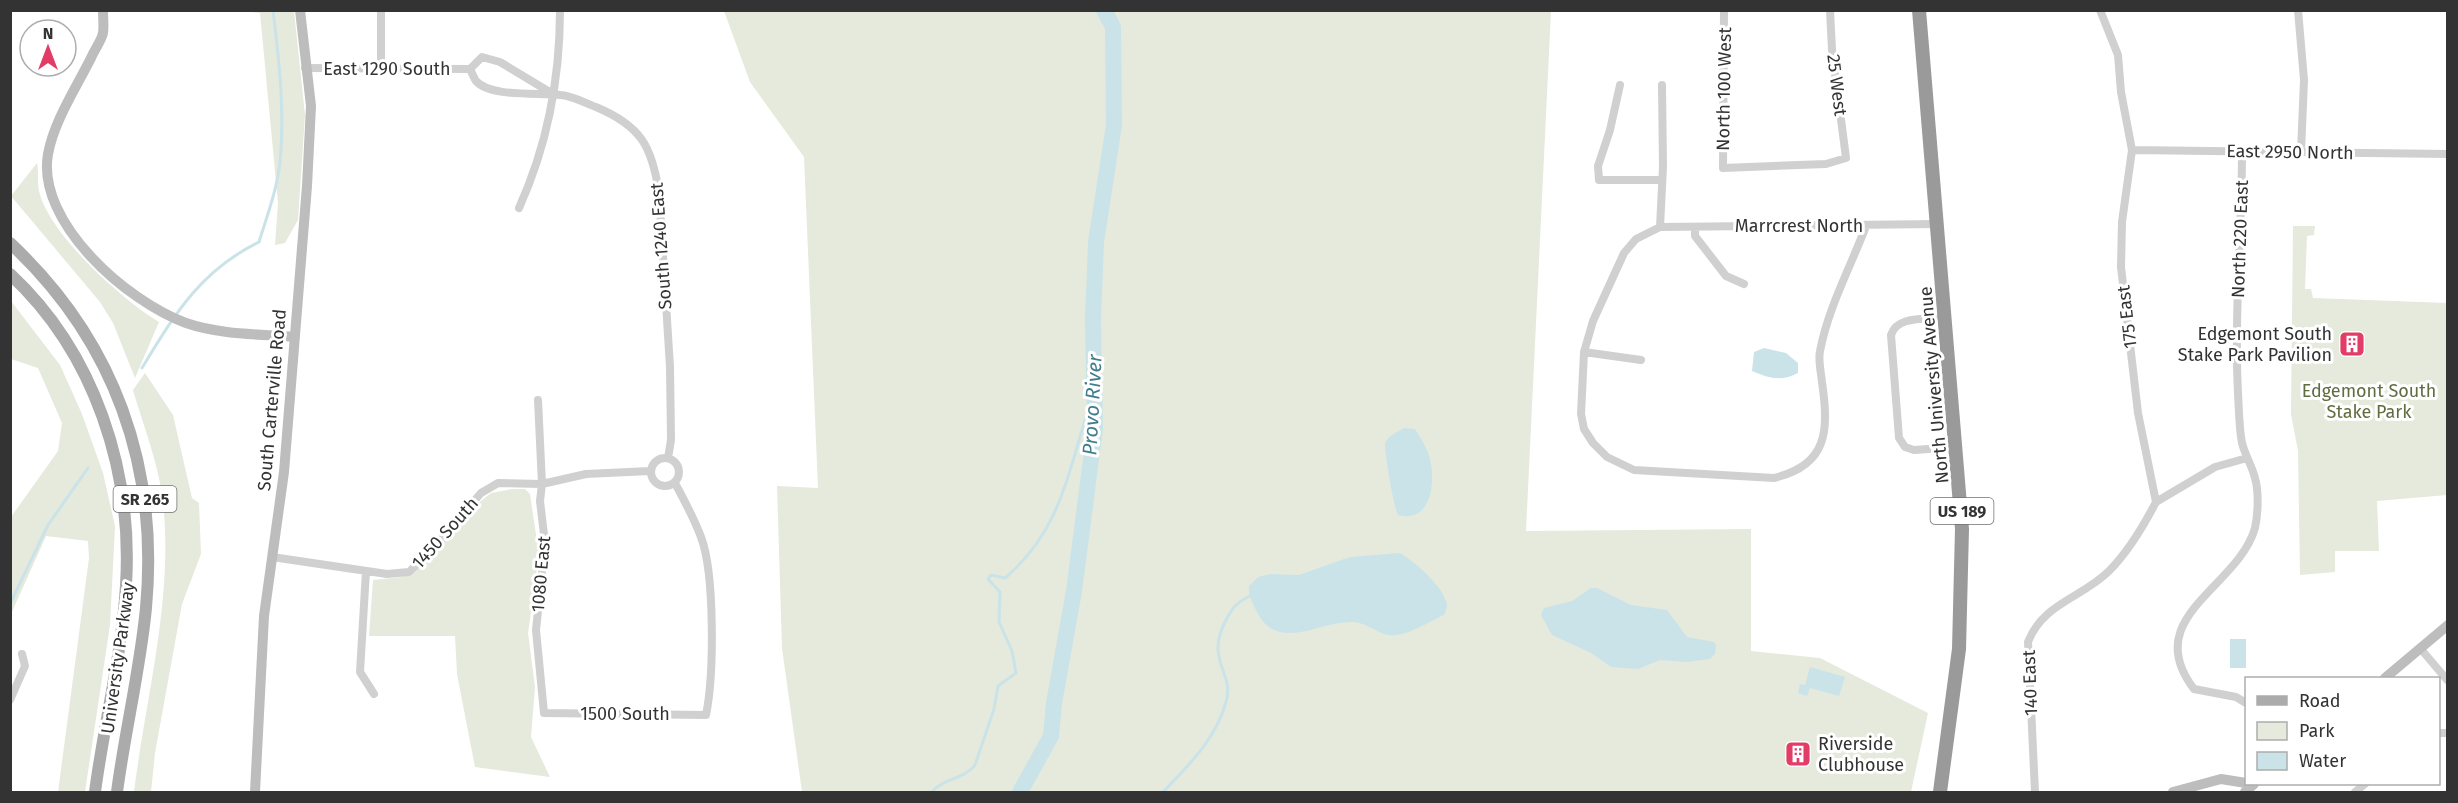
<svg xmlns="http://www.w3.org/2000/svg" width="2458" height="803" font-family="'Fira Sans',sans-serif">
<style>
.green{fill:#e5eadc}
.water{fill:#cae3e9}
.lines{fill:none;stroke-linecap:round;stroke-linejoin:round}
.stream{stroke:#cae3e9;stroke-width:3}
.river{stroke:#cae3e9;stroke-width:16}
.street{stroke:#d0d0d0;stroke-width:8}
.secondary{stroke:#bdbdbd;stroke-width:10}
.primary{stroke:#ababab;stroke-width:12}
.highway{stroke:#9a9a9a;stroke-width:14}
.labels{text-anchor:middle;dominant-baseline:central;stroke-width:6;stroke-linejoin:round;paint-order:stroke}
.shield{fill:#fff;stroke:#707070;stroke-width:1.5}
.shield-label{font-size:16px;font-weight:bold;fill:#333}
.street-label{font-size:18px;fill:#333;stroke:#fff}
.poi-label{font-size:18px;fill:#333;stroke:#fff;text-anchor:end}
.park-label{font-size:18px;fill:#5e6e40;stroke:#fff}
.water-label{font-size:20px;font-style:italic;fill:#3f7d8d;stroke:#fff}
</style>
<rect width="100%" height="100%" fill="#fff"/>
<!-- green -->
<path class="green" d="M243 11H294L305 115 298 220 285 243 275 245 278 203 260 13Z
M724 11H1551L1526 531 1751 529V651L1820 658 1928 713 1911 792H802L782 648 777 486 818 488 804 157 750 82Z
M37 163C39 172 37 182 39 191 48 233 123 301 159 322L135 378 113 323 100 302 11 196Z
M2293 226H2315L2314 235 2307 236 2305 289H2311L2313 298 2448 303 2447 495 2377 501 2379 551H2335V572L2300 575 2298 451 2291 414Z
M11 301 60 365 82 414 103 473 115 526 110 625 85 792H58L89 558 88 541 46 536 11 614V517L58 451 62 423 38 368 11 359Z
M145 373 173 415 192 498 199 503 201 554 182 604 155 753 151 792H134C146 694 178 582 160 483 154 452 142 421 133 390Z
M512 489H525L530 494 539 555 528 633 535 687 531 737 550 777 475 767 457 674 455 636H369L373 580 402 577 415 571 481 501 491 493Z"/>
<!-- water -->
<path class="water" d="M1764 348 1786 353 1798 363V373C1782 382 1768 378 1752 371L1754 352Z
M1404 428 1415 429C1422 440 1429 451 1431 464 1435 488 1429 523 1398 515 1394 509 1384 450 1385 443 1388 436 1397 432 1404 428Z
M1399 553C1413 559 1442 586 1446 601 1448 606 1446 611 1444 615 1426 623 1402 640 1384 634 1374 630 1365 623 1354 622 1319 620 1278 654 1257 612 1253 604 1248 596 1249 586L1258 577 1270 574 1299 575 1350 557Z
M1591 588H1597L1631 605 1667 610 1687 637 1714 642 1716 645 1715 654 1710 659 1687 662 1660 660 1638 669 1611 667 1591 653 1552 635 1541 615 1544 608 1572 601Z
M2230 639H2246V668H2230Z
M1810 667 1845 677 1839 696 1810 688 1807 696 1798 693 1800 684 1805 685Z"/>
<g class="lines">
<!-- stream -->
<path class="stream" d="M142 368C175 314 200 271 259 242 267 216 277 190 280 162 285 111 279 61 273 10
M10 604 48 525 88 468
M932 792C943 778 965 779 975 765L994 709 998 686 1016 673 1012 651 999 622 1000 592 988 579 991 575 1005 578C1067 525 1068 462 1095 391
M1163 792C1188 766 1216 739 1226 702 1235 673 1205 661 1225 622 1231 609 1237 602 1250 596"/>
<!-- river -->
<path class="river" d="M1020 792 1051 736 1054 703 1074 591 1095 428 1093 320 1096 242 1114 125 1113 27 1104 10"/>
<!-- street -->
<path class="street" d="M1724 10 1723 168 1826 164 1846 158 1832 50 1830 10
M2298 10 2304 80 2301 152
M305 68 470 69 482 57 500 62 553 94
M381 68V10
M470 69C472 73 474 78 476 81 491 98 541 92 561 95 573 96 585 103 596 107 641 126 652 146 659 193L670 367 671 440 668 458
M1620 85 1610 130 1598 166 1599 180H1661
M2132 150 2448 154
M2242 151C2242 232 2234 313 2238 393 2239 410 2239 428 2242 443 2245 455 2252 466 2255 478 2259 492 2258 514 2255 528 2238 588 2139 617 2194 689L2236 697 2246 703
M519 208C547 146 560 79 560 10
M1866 226C1851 266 1828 308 1820 351 1818 360 1821 372 1822 382 1829 431 1828 465 1774 478L1634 470 1607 457 1593 443 1584 429 1581 414 1584 352 1593 321 1624 253 1636 239 1660 227 1939 224
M1660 227 1663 167 1662 85
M1695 227V236L1726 276 1744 284
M1946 317C1927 320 1897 315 1891 335L1899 438 1905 447 1914 450 1957 447
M1584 352 1641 360
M538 400 542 484 540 501 545 543 536 630 544 713 706 715C714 676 715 574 701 537 694 518 684 500 675 483
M651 472a14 14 0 1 1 28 0a14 14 0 1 1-28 0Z
M2156 502 2215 467 2247 458
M272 557 387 574 409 572 440 541 481 493 498 483 542 484 586 474 650 471
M366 571 360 672 374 694
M2420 648 2448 681
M10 700 25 666 22 654
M2438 733H2448
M2035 792 2028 642C2043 603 2082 598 2109 571 2129 551 2143 527 2156 502L2138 413 2121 267 2122 222 2132 150 2121 92 2118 55 2100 10
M2355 792 2365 784"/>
<!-- secondary -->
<path class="secondary" d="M103 10C103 17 104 27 103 33 101 42 94 50 91 58 76 88 54 121 48 154 36 223 128 302 186 323 221 335 259 334 295 337
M2385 678 2448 625
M255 792 264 616 284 472 307 186 311 106 300 10
M2173 792 2221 779 2246 783
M2245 792 2254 784"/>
<!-- primary -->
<path class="primary" d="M10 243C115 341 159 467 146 608 140 670 125 731 117 792
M10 274C95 353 133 471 126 585 122 655 104 723 95 792"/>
<!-- highway -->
<path class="highway" d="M1919 10 1962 529 1959 649 1940 792"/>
</g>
<!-- icons -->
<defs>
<symbol id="building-square" viewBox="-11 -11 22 22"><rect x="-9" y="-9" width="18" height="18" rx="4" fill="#e13d67" stroke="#fff"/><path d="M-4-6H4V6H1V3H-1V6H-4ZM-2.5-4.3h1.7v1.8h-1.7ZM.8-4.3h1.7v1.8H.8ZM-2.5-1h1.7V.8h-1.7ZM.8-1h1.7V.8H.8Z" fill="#fff"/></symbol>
</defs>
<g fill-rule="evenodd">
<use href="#building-square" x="2337" y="329" width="30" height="30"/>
<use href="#building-square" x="1783" y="739" width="30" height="30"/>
</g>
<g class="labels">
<!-- shield labels -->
<g class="shield">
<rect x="113.5" y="486" width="63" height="26" rx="4.5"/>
<rect x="1930.5" y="498" width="63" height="26" rx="4.5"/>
</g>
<g class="shield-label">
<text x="145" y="499">SR 265</text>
<text x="1962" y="511">US 189</text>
</g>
<!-- street labels -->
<g class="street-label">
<text x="387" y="69">East 1290 South</text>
<text transform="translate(1837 85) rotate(83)">25 West</text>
<text transform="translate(1724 89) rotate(-89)">North 100 West</text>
<text transform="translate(2290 152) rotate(1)">East 2950 North</text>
<text x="1799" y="226">Marrcrest North</text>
<text transform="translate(2240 239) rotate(-88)">North 220 East</text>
<text transform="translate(661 246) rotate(-94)">South 1240 East</text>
<text transform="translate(2127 317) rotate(-97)">175 East</text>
<text transform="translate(1934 385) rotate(-95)">North University Avenue</text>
<text transform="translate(272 400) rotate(-85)">South Carterville Road</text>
<text transform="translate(445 533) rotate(-48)">1450 South</text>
<text transform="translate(541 574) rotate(-85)">1080 East</text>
<text transform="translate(118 658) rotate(-82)">University Parkway</text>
<text transform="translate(2030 683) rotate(-92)">140 East</text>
<text x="625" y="714">1500 South</text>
</g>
<!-- poi labels -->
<g class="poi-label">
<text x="2332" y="334">Edgemont South<tspan x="2332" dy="21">Stake Park Pavilion</tspan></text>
<text x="1818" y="744" text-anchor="start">Riverside<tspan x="1818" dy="21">Clubhouse</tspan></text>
</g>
<!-- park labels -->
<g class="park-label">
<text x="2369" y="391">Edgemont South<tspan x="2369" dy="21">Stake Park</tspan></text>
</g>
<!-- water labels -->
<g class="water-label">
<text transform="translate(1092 405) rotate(-87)">Provo River</text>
</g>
</g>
<!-- border -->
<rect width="2458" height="803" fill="none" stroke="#333333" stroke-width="24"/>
<!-- legend -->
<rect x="2245" y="677" width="195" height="108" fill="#ffffff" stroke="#adadad" stroke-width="1.5"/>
<rect x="2257" y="696" width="30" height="9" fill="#ababab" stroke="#adadad" stroke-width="1.5"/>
<text x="2299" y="707" font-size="18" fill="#333333">Road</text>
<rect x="2257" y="722" width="30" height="18" fill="#e5eadc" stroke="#adadad" stroke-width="1.5"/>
<text x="2299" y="737" font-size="18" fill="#333333">Park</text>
<rect x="2257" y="752" width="30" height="18" fill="#cae3e9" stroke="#adadad" stroke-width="1.5"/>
<text x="2299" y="767" font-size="18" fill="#333333">Water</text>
<!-- north arrow -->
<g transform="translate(48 48)"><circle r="28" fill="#ffffff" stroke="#adadad" stroke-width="1.5"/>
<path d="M0-4.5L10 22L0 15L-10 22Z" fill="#e13d67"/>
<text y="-9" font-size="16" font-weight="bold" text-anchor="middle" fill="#333333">N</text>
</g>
</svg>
